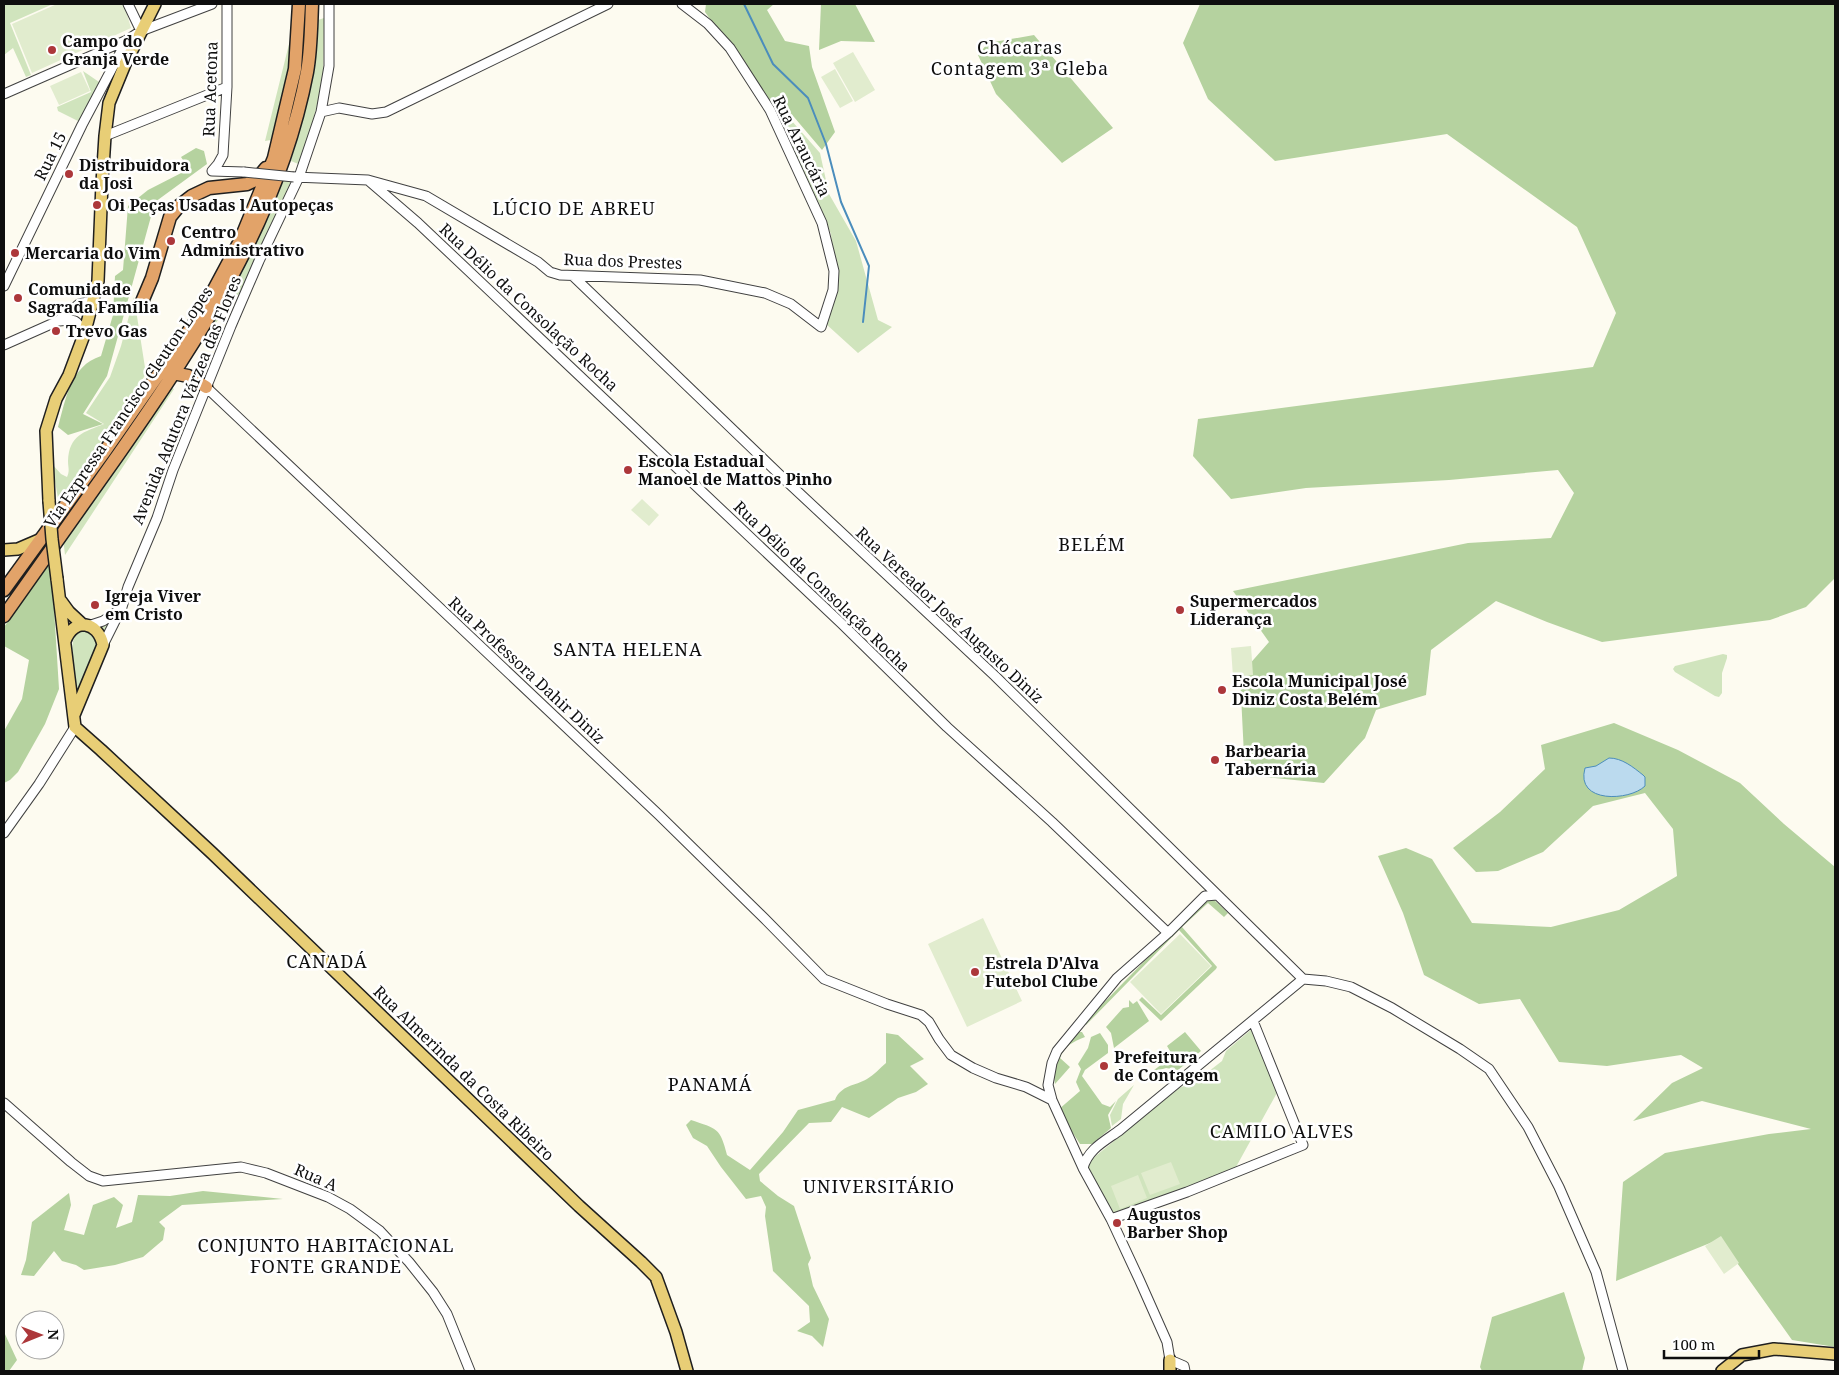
<svg xmlns="http://www.w3.org/2000/svg" width="1839" height="1375" font-family="'Noto Serif',serif">
<style>
.green{fill:#d0e4bd}
.forest{fill:#b5d29f}
.pitch{fill:#e1ecce}
.water{fill:#bbdaee;stroke:#4b8dbc}
.lines{fill:none;stroke-linecap:round;stroke-linejoin:round}
.stream{stroke:#4b8dbc;stroke-width:2}
.minor-casing{stroke:#414141;stroke-width:11}
.major-casing{stroke:#1f1f1f;stroke-width:14}
.highway-casing{stroke:#1f1f1f;stroke-width:15}
.minor{stroke:#fff;stroke-width:9}
.major{stroke:#e8ce76;stroke-width:11}
.highway{stroke:#e2a369;stroke-width:12}
.minor-bridge-casing{stroke:#414141;stroke-width:11;stroke-linecap:butt}
.major-bridge-casing{stroke:#1f1f1f;stroke-width:14;stroke-linecap:butt}
.minor-bridge{stroke:#fff;stroke-width:9}
.major-bridge{stroke:#e8ce76;stroke-width:11}
.poi-dot{fill:#ac373a;stroke:#fff;stroke-width:2}
.labels{text-anchor:middle;dominant-baseline:central;stroke-width:5;stroke-linejoin:round;paint-order:stroke}
.poi-label{font-size:16px;font-weight:bold;fill:#0e0e0e;stroke:#fff;text-anchor:start}
.street-label{font-size:16px;fill:#0e0e0e;stroke:#fff}
.neighbourhood-label{font-size:18px;letter-spacing:1px;fill:#0e0e0e;stroke:#fff}
</style>
<rect width="100%" height="100%" fill="#fdfbf0"/>
<!-- green -->
<path class="green" d="M4 4H53L10 23 31 75 26 77 13 48 4 55Z
M294 4 295 39 271 140 265 141 290 40Z
M324 18 323 83 301 165 291 161 311 76 318 20Z
M83 71 102 84 80 122 58 111 57 107 91 92Z
M779 115 791 120 820 153 829 194 856 241 878 320 892 327 858 353 826 324 835 293 831 234Z
M280 179 296 180 243 291 236 296 195 351Z
M134 297 146 374 59 504 52 464 61 474 67 477C70 470 68 468 68 461 69 435 84 432 104 424L86 413 110 377 121 346Z
M169 386 174 389 65 555 63 538Z
M116 618 78 705 72 648 74 636 80 630Z
M1723 654 1727 655V658L1722 673V693L1719 697 1715 696 1675 672 1673 669 1675 666Z
M1253 1028 1278 1091 1236 1167 1121 1214H1109L1086 1168 1092 1159 1179 1088 1195 1082 1222 1061 1226 1051Z
M1134 1085 1123 1104 1121 1119 1112 1126 1110 1115 1118 1099Z"/>
<!-- forest -->
<path class="forest" d="M706 4H774L767 10 785 41 809 46 812 67 835 132 822 150 794 117 775 108 705 12Z
M821 4H855L875 42 841 41 819 50Z
M1200 4H1835V578L1806 607 1770 620 1602 642 1547 622 1496 601 1431 650 1426 695 1376 710 1365 738 1324 783 1245 775 1240 675 1269 642 1233 591 1468 543 1551 538 1574 493 1558 470 1449 480 1306 488 1231 499 1193 456 1198 419 1593 367 1616 313 1577 227 1447 134 1275 161 1208 99 1183 43Z
M1034 35 1113 128 1062 163 996 94 978 55 988 43Z
M196 148 204 151 207 164 155 202 107 376 83 414 103 424 68 435 58 427C66 399 70 366 101 356L113 315 115 276 123 270 128 206 148 190 189 169 181 157Z
M51 560 59 689 45 724 18 772 10 780 4 783V731L22 699 29 660 4 646V627Z
M1614 723 1678 750 1740 783 1784 824 1835 867V1347L1792 1340 1720 1239 1616 1281 1623 1182 1665 1153 1769 1134 1811 1129 1702 1101 1633 1121 1672 1083 1703 1068 1681 1055 1607 1066 1559 1062 1520 999 1479 1004 1424 975 1403 913 1378 856 1406 848 1432 859 1472 923 1551 927 1619 910 1677 876 1673 829 1645 793 1593 806 1543 852 1498 871 1476 872 1453 848 1500 812 1545 769 1541 745Z
M1212 898 1228 913 1224 917 1208 903 1182 927 1217 967 1216 969 1161 1021 1139 1000 1142 997 1161 1015 1212 966 1179 930 1086 1025 1084 1023 1204 900Z
M1129 1000 1133 1004 1137 1001 1149 1021 1114 1048 1111 1033 1106 1027 1123 1008 1129 1007Z
M1079 1032H1082L1085 1037C1073 1042 1065 1045 1060 1058L1070 1067 1055 1084C1051 1062 1061 1045 1079 1032Z
M1185 1032 1201 1051 1178 1070 1166 1068 1150 1073 1173 1056 1167 1046Z
M886 1033 898 1035 924 1059 910 1066 928 1084 916 1092 898 1098 869 1118 842 1107 831 1122 809 1123 759 1174 760 1181 778 1196 794 1206 811 1258 808 1264 813 1286 829 1319 823 1347 812 1336 797 1331 810 1322 809 1306 773 1271 765 1216 766 1207 761 1196 746 1199 721 1167 707 1146 693 1138 686 1125 691 1120C717 1129 720 1127 727 1155L750 1170 783 1132 798 1110 835 1100C841 1085 855 1086 867 1079 874 1075 880 1068 886 1063Z
M1100 1033 1108 1045V1053L1085 1070 1082 1076 1102 1104 1110 1107 1116 1101 1108 1115 1111 1128 1092 1144H1080L1058 1110 1080 1091 1076 1082 1081 1069 1078 1064 1088 1048 1091 1037Z
M203 1191 283 1199 182 1205 159 1222 165 1228 163 1240 143 1257 115 1265 84 1270 76 1265 62 1261 54 1251 34 1276 21 1275 26 1260 32 1222 69 1193 71 1205 64 1230 84 1235 93 1205 114 1197 123 1205 116 1228 132 1222 138 1195 170 1196Z
M1564 1292 1585 1358 1582 1371H1482L1480 1367 1492 1317Z
M4 1332 17 1360 9 1371H4Z"/>
<!-- pitch -->
<path class="pitch" d="M57 4H124L131 28 32 73 12 24Z
M853 52 875 90 855 102 833 63Z
M835 69 853 101 840 108 821 77Z
M81 72 90 91 59 105 50 86Z
M642 499 659 515 649 526 631 510Z
M1251 646 1253 675 1233 677 1231 648Z
M983 918 1022 1001 967 1027 928 944Z
M1180 934 1211 966 1161 1014 1130 982Z
M1171 1162 1180 1184 1150 1195 1141 1173Z
M1138 1175 1147 1198 1120 1209 1111 1186Z
M1721 1236 1739 1263 1724 1274 1705 1246Z"/>
<!-- water -->
<path class="water" d="M1609 758C1622 758 1633 767 1643 775L1645 777V786C1630 801 1575 804 1585 768L1596 766Z"/>
<g class="lines">
<!-- stream -->
<path class="stream" d="M744 4 773 64 808 98 826 144 841 202 869 266 863 322"/>
<defs>
<path id="minor" d="M128 4 141 31
M4 94 127 40 141 31 212 4
M321 112 339 108 372 114 386 112 608 4
M105 136 227 87
M212 171 218 164 223 155 227 87V4
M212 171 244 172
M294 177 368 180 426 196 538 262 550 272 560 275 700 280 765 293 791 304 821 327 833 290 834 271 822 223 770 110 730 48 708 24 682 4
M368 180 418 223 842 624 947 727 1052 822 1168 933
M573 276 781 476 995 676 1303 979
M4 286 82 125 127 40
M59 321C75 319 78 319 84 335
M4 345 58 321 79 304 94 300
M206 387 659 815 764 918 824 979 887 1004 921 1015 929 1022 939 1039 951 1055 973 1068 996 1078 1026 1087 1052 1100
M91 625 103 621 118 611
M103 645 122 607 128 587 157 518 173 470 231 326 259 261 299 177 321 112 329 66V4
M4 833 39 784 75 727
M1303 979 1326 981 1351 987 1392 1008 1460 1049 1489 1069 1528 1127 1559 1187 1596 1272 1623 1371
M4 1103 71 1162 89 1176 103 1181 241 1167 266 1173 328 1197 350 1209 380 1231 409 1262 433 1292 447 1314 470 1371
M1083 1168C1088 1149 1105 1141 1120 1130L1303 979
M1111 1219 1187 1192 1303 1145 1253 1021
M1185 1371 1184 1366 1170 1360 1167 1342 1139 1279 1111 1219 1083 1168 1052 1100 1048 1085 1052 1063 1057 1051 1117 978 1168 933 1205 896 1217 895"/>
<path id="major" d="M49 501 46 431 56 399 69 375 84 335 98 281 102 183 105 136 109 103 125 64 155 4
M4 550 18 549 39 540
M57 579 75 727 101 750 212 853 579 1206 641 1262 656 1277 676 1332 687 1371
M61 601 69 612 83 625
M65 641C74 617 98 621 103 645L74 715
M1170 1360V1371
M1722 1371 1742 1355 1774 1349 1835 1354"/>
<path id="highway" d="M141 304 152 278 170 217 179 206 192 196 209 188 247 184 257 179 266 168
M173 373 188 376 206 387
M4 590 105 451 202 312 240 241 274 158 295 69 299 4
M4 616C42 563 80 509 118 455 201 336 279 218 307 72 311 50 311 26 312 4"/>
</defs>
<!-- minor casing -->
<use href="#minor" class="minor-casing"/>
<!-- major casing -->
<use href="#major" class="major-casing"/>
<!-- highway casing -->
<use href="#highway" class="highway-casing"/>
<!-- minor -->
<use href="#minor" class="minor"/>
<!-- major -->
<use href="#major" class="major"/>
<!-- highway -->
<use href="#highway" class="highway"/>
<defs>
<path id="minor-bridge" d="M244 172 294 177"/>
<path id="major-bridge" d="M49 501 52 539 57 579"/>
</defs>
<!-- minor-bridge casing -->
<use href="#minor-bridge" class="minor-bridge-casing"/>
<!-- major-bridge casing -->
<use href="#major-bridge" class="major-bridge-casing"/>
<!-- minor-bridge -->
<use href="#minor-bridge" class="minor-bridge"/>
<!-- major-bridge -->
<use href="#major-bridge" class="major-bridge"/>
</g>
<!-- markers -->
<g class="poi-dot">
<circle cx="52" cy="50" r="5"/>
<circle cx="69" cy="174" r="5"/>
<circle cx="97" cy="205" r="5"/>
<circle cx="171" cy="241" r="5"/>
<circle cx="15" cy="253" r="5"/>
<circle cx="18" cy="298" r="5"/>
<circle cx="56" cy="331" r="5"/>
<circle cx="628" cy="470" r="5"/>
<circle cx="95" cy="605" r="5"/>
<circle cx="1180" cy="610" r="5"/>
<circle cx="1222" cy="690" r="5"/>
<circle cx="1215" cy="760" r="5"/>
<circle cx="975" cy="972" r="5"/>
<circle cx="1104" cy="1066" r="5"/>
<circle cx="1117" cy="1223" r="5"/>
</g>
<g class="labels">
<!-- poi labels -->
<g class="poi-label">
<text x="62" y="41">Campo do<tspan x="62" dy="18">Granja Verde</tspan></text>
<text x="79" y="165">Distribuidora<tspan x="79" dy="18">da Josi</tspan></text>
<text x="107" y="205">Oi Peças Usadas l Autopeças</text>
<text x="181" y="232">Centro<tspan x="181" dy="18">Administrativo</tspan></text>
<text x="25" y="253">Mercaria do Vim</text>
<text x="28" y="289">Comunidade<tspan x="28" dy="18">Sagrada Família</tspan></text>
<text x="66" y="331">Trevo Gas</text>
<text x="638" y="461">Escola Estadual<tspan x="638" dy="18">Manoel de Mattos Pinho</tspan></text>
<text x="105" y="596">Igreja Viver<tspan x="105" dy="18">em Cristo</tspan></text>
<text x="1190" y="601">Supermercados<tspan x="1190" dy="18">Liderança</tspan></text>
<text x="1232" y="681">Escola Municipal José<tspan x="1232" dy="18">Diniz Costa Belém</tspan></text>
<text x="1225" y="751">Barbearia<tspan x="1225" dy="18">Tabernária</tspan></text>
<text x="985" y="963">Estrela D'Alva<tspan x="985" dy="18">Futebol Clube</tspan></text>
<text x="1114" y="1057">Prefeitura<tspan x="1114" dy="18">de Contagem</tspan></text>
<text x="1127" y="1214">Augustos<tspan x="1127" dy="18">Barber Shop</tspan></text>
</g>
<!-- street labels -->
<g class="street-label">
<text transform="translate(210 89) rotate(-88)">Rua Acetona</text>
<text transform="translate(802 146) rotate(64)">Rua Araucária</text>
<text transform="translate(50 156) rotate(-64)">Rua 15</text>
<text transform="translate(623 261) rotate(2)">Rua dos Prestes</text>
<text transform="translate(529 307) rotate(43)">Rua Délio da Consolação Rocha</text>
<text transform="translate(186 400) rotate(-68)">Avenida Adutora Várzea das Flores</text>
<text transform="translate(128 407) rotate(-56)">Via Expressa Francisco Cleuton Lopes</text>
<text transform="translate(822 586) rotate(44)">Rua Délio da Consolação Rocha</text>
<text transform="translate(950 615) rotate(43)">Rua Vereador José Augusto Diniz</text>
<text transform="translate(527 670) rotate(43)">Rua Professora Dahir Diniz</text>
<text transform="translate(464 1073) rotate(44)">Rua Almerinda da Costa Ribeiro</text>
<text transform="translate(316 1177) rotate(23)">Rua A</text>
</g>
<!-- neighbourhood labels -->
<g class="neighbourhood-label">
<text x="1020" y="47">Chácaras<tspan x="1020" dy="21">Contagem 3ª Gleba</tspan></text>
<text x="574" y="208">LÚCIO DE ABREU</text>
<text x="1092" y="544">BELÉM</text>
<text x="628" y="649">SANTA HELENA</text>
<text x="327" y="961">CANADÁ</text>
<text x="710" y="1084">PANAMÁ</text>
<text x="1282" y="1131">CAMILO ALVES</text>
<text x="879" y="1186">UNIVERSITÁRIO</text>
<text x="326" y="1245">CONJUNTO HABITACIONAL<tspan x="326" dy="21">FONTE GRANDE</tspan></text>
</g>
</g>
<!-- border -->
<rect width="1839" height="1375" fill="none" stroke="#0e0e0e" stroke-width="10"/>
<!-- north arrow -->
<g transform="translate(40 1335) rotate(89)"><circle r="24" fill="#ffffff" stroke="#9f9f9f"/>
<path d="M0-4L9 19L0 12L-9 19Z" fill="#ac373a"/>
<text y="-8" font-size="14" font-weight="bold" text-anchor="middle" fill="#0e0e0e">N</text>
</g>
<!-- scale -->
<path d="M1664 1350v8h95v-8" fill="none" stroke="#0e0e0e" stroke-width="2.5"/>
<text x="1672" y="1350" font-size="15" fill="#0e0e0e" stroke="#ffffff" stroke-width="4" paint-order="stroke">100 m</text>
</svg>
